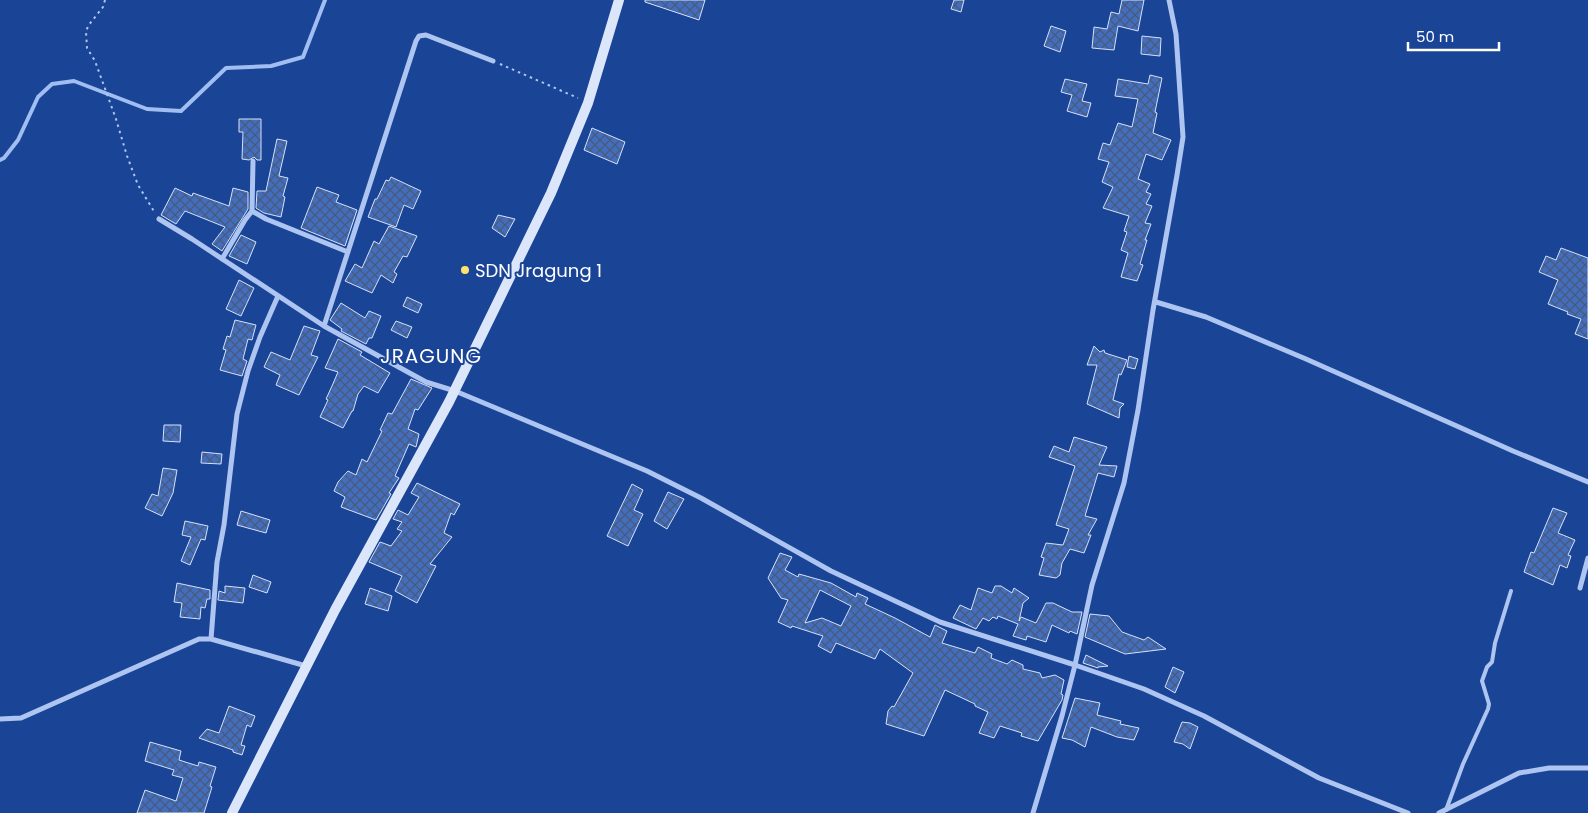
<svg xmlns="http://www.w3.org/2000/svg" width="1588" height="813" font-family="Poppins,sans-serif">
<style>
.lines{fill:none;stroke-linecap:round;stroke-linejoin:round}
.stream{stroke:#a0bef2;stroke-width:4}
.building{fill:url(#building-cross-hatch);stroke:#d4e2fb;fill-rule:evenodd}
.path{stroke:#adc5f0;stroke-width:2;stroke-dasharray:2.5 4;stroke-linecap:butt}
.service{stroke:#adc5f0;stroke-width:4}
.minor{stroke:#adc5f0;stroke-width:5}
.secondary{stroke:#dbe6fb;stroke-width:10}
.poi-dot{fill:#ffe36c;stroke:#1a4496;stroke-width:2}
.labels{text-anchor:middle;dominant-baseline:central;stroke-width:4;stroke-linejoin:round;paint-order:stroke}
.poi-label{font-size:18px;fill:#fff;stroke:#1a4496;text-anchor:start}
.quarter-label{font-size:20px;letter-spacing:1px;fill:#fff;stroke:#1a4496}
</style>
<defs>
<pattern id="building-cross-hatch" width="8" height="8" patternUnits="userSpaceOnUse" patternTransform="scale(1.25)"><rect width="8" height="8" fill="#436dbd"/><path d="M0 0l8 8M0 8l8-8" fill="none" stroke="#485b7f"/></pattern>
</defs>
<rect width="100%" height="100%" fill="#1a4496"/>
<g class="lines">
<!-- stream -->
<path class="stream" d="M0 160 4 158 18 140 38 97 52 84 74 81 147 109 181 111 226 68 271 66 303 57 325 0"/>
</g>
<!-- building -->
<path class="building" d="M645 0H705L699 20 645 2Z
M954 0H964L961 12 951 9Z
M1122 0H1144L1138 31 1118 26 1114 50 1092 48 1094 27 1107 29 1111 12 1119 14Z
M1051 26 1066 31 1060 52 1044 46Z
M1142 36 1161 38 1160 56 1141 54Z
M1150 75 1162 78 1155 112 1157 113 1153 133 1171 140 1162 160 1146 154 1138 179 1150 184 1146 192 1151 194 1146 204 1152 206 1145 223 1151 224 1145 240H1147L1140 264 1143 265 1137 281 1121 277 1128 253 1121 250 1127 232 1124 231 1129 216 1103 208 1113 187 1102 182 1109 162 1098 159 1103 143 1110 145 1118 123 1132 127 1138 99 1115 96 1118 79 1148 84Z
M1065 79 1087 84 1082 101 1091 103 1087 117 1067 111 1072 95 1061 92Z
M239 119H261V160H257L254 157 249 160 242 159 243 132H239Z
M592 128 625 142 617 164 584 150Z
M277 139 287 141 279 176 288 178 283 196 285 197 281 217 264 213 256 208 257 191H266Z
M391 177 421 191 413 209 404 205 396 227 368 217 375 199H377L386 180 389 181Z
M317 187 339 195 336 202 357 210 345 246 301 228Z
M175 188 192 196 193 193 229 206 233 188 248 192V209L222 251 212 244 225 227 185 211 176 224 161 215Z
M498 215 515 219 505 237 492 228Z
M389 226 417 236 407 257 403 256 394 272 397 274 393 283 381 275 372 293 345 281 355 264 362 268 374 241 379 244Z
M241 235 256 242 247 264 229 256Z
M1561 248 1588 258V339L1575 334 1581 319 1567 314 1568 312 1548 304 1558 280 1539 272 1546 256 1556 260Z
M239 280 254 288 241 316 226 309Z
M407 297 422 304 418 313 403 306Z
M341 303 365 318 369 311 381 316 372 338H369L366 344 341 331 342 329 330 320Z
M235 320 256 325 252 340 248 339 243 359 247 361 242 376 220 370 226 350 223 349 227 336 230 337Z
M396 321 412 327 407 338 391 330Z
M304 326 320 331 311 355 318 357 299 395 276 385 280 375 264 367 271 352 290 360Z
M338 339 362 352 360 355 390 373 378 393 364 386 358 394 353 411H352L343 428 320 417 328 400 326 399 332 386 338 372 325 368Z
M1094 346 1100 352 1104 350 1105 353 1127 360 1121 375 1119 374 1113 400 1124 404 1120 408 1119 418 1087 404 1097 365H1087Z
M1129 356 1138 359 1135 369 1127 367Z
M411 379 432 388 418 410 415 409 408 429 419 434 416 447 409 444 395 476 399 478 389 493 391 494 376 520 341 507 345 497 334 491 338 482 348 471 356 475 362 459 367 462 382 431 380 430 388 413 392 414Z
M164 425H181L180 442 163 441Z
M1074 437 1107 447 1099 465 1117 466 1114 477 1098 473 1085 516 1097 519 1088 535H1091L1084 553 1070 549 1062 563 1060 575 1056 578 1039 575 1044 558 1041 557 1046 543 1063 545 1069 529 1056 525 1075 466 1049 457 1054 446 1069 452Z
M202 452 222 454 221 464 201 463Z
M163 468 177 470 173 493 162 516 145 508 152 494 158 496Z
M417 483 460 504 454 515 451 513 444 533 452 537 430 564 436 566 417 603 395 591 402 576 369 562 380 542 391 546 402 531 397 529 402 522 393 519 398 510 408 515 419 497 411 493Z
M632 484 643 490 634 510 643 514 628 546 607 536Z
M668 492 684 499 667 529 654 521Z
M1553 508 1567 513 1558 533 1575 540 1568 555 1571 556 1567 568 1560 565 1553 585 1524 572 1531 552 1534 553Z
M241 511 270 520 266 533 237 525Z
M185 521 208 526 205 540 201 539 190 565 181 561 191 537 182 535Z
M780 553 792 557 785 570 798 577 799 574 831 583 856 597 857 593 868 598 865 604 895 618 930 637 935 625 947 631 942 643 975 653 978 647 992 654 991 658 1007 664 1012 660 1023 665V669L1040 673 1042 678 1055 675 1064 680 1061 694 1063 695 1062 700 1038 741 1021 736 1022 733 1000 726 994 738 979 733 988 712 975 706V704L945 690 924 736 886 724 888 711 892 706 894 707 913 673 880 649 875 659 836 643 831 653 818 646 823 636 792 626 791 628 778 622 788 600 781 598 768 578ZM820 590 851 606 841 626 822 618 805 623Z
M253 575 271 582 267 593 249 587Z
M177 583 210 590V599H207L205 608 201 607 200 619 180 617 182 603 174 602Z
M225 586 245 588 243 603 218 600 219 591 225 593Z
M995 586H1001L1012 593 1014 588 1029 598 1023 603 1019 621 1021 617 1036 623 1046 603H1053L1072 612H1082L1077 634 1070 631 1069 633 1052 625 1046 642 1027 636 1026 640 1013 636 1018 624 998 616 997 619 993 617 989 621 983 618 976 629 953 618 960 605 971 610 978 588 992 593Z
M370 588 392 596 388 611 365 604Z
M1090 614 1109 616 1122 632 1144 640 1148 637 1166 649 1125 654 1085 637Z
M1086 655 1108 666 1098 667V668L1083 663Z
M1173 667 1184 672 1175 693 1165 687Z
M1075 698 1100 703 1097 715 1121 721 1120 724 1139 728 1134 740 1117 737 1091 727 1085 747 1072 740 1062 738Z
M229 706 255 716 251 727 247 725 241 745 245 746 242 755 233 752V750L199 738 207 729 219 733Z
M1182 722 1190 723 1198 727 1190 749 1183 744 1174 742Z
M150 742 181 751 179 760 198 766 199 762 216 767 210 786 212 787 204 813H137L145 790 176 801 183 778 172 775 174 770 145 761Z"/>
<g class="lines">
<!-- path -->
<path class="path" d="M105 0 103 7 88 26 86 32 87 48 95 61 116 119 127 156 138 185 155 213
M500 64 578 98"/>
<!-- service -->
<path class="service" d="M1446 810 1463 764 1488 709 1489 704 1482 681 1487 667 1492 662 1495 643 1511 591"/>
<!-- minor -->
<path class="minor" d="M253 161 252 211 266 219 348 252
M159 219 192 239 324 326 426 382 455 391 647 471 701 498 831 571 940 622 1075 665 1144 689 1204 716 1319 778 1408 813
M222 259 245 220 252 211
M1156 302 1206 317 1306 359 1513 451 1588 482
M324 326 416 41 419 36 426 35 493 61
M1580 588 1588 558
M211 639 217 562 224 525 237 414 248 371 260 337 278 296
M0 719 21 718 199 639H211L306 666
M1033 813 1062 716 1075 665 1092 585 1124 483 1138 410 1153 310 1177 175 1183 137 1176 34 1169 0
M1439 813 1519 773 1549 768H1588"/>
<!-- secondary -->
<path class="secondary" d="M232 813 335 610 449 402 551 193 588 103 619 0"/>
</g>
<!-- markers -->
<circle class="poi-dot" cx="465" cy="270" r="5"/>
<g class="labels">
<!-- poi labels -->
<g class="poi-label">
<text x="475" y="270">SDN Jragung 1</text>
</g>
<!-- quarter labels -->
<g class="quarter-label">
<text x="431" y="356">JRAGUNG</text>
</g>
</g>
<!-- scale -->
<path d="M1408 42v8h91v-8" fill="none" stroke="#ffffff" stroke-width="2.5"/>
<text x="1416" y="42" font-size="15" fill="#ffffff" stroke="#1a4496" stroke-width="4" paint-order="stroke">50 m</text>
</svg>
